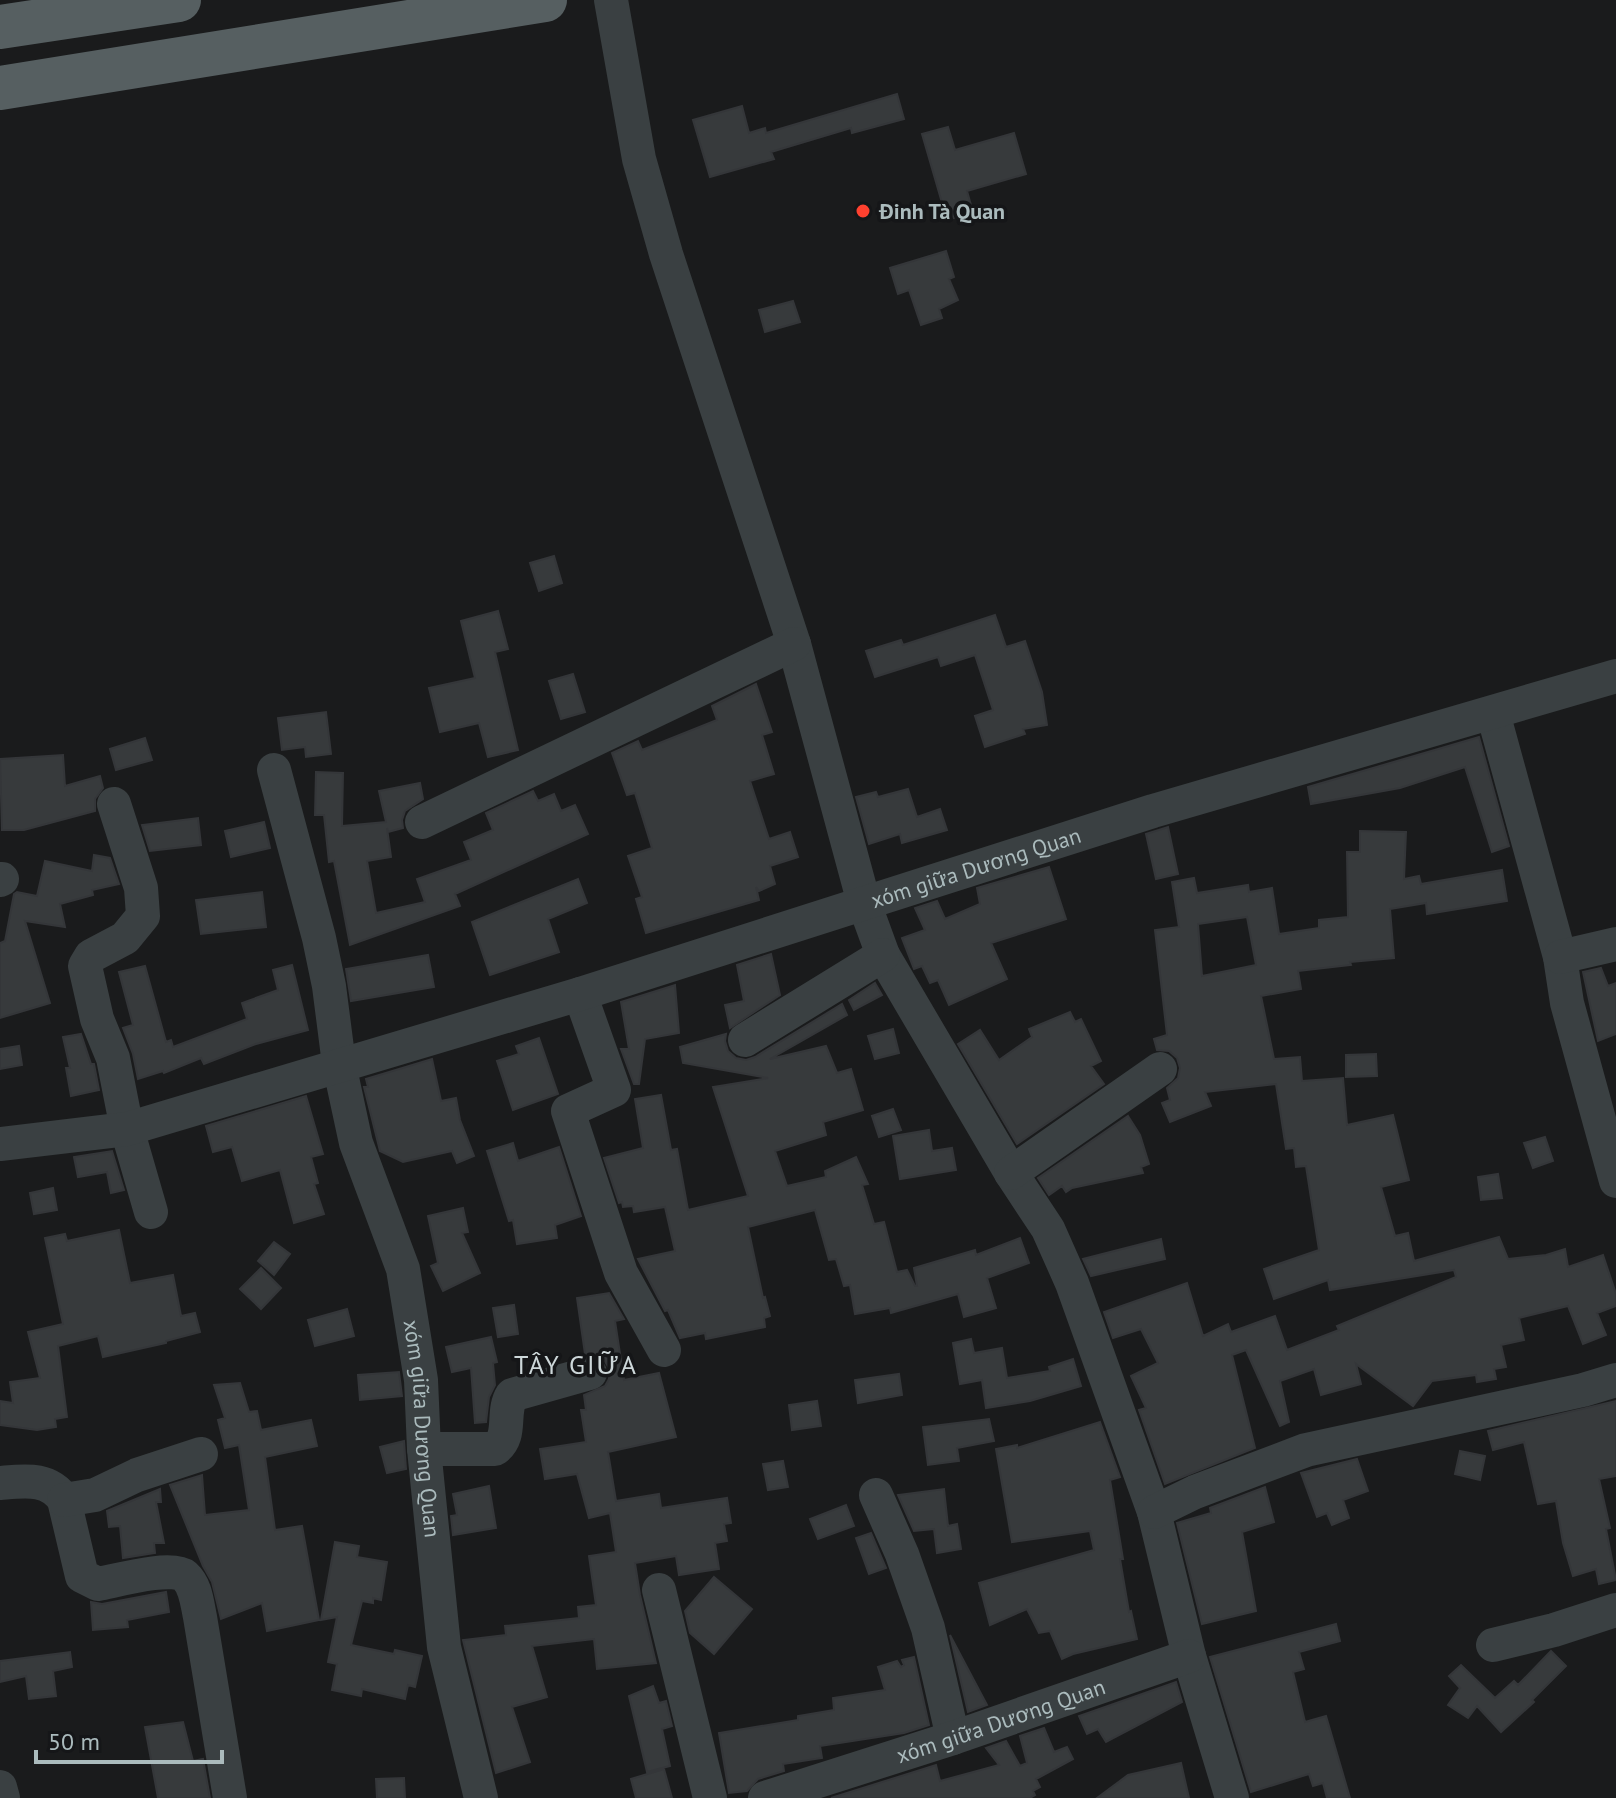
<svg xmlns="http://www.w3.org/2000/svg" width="1616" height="1798" font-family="'PT Sans',sans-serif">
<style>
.building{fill:#373a3c;stroke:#343639;stroke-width:2;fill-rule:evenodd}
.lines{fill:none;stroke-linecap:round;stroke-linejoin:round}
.minor{stroke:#3a4042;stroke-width:34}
.major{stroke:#565f61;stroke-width:44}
.poi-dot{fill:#ff412f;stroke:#151618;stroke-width:3}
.labels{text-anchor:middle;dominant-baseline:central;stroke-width:7;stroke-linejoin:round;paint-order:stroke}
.poi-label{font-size:22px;font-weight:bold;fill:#abbbbd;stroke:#151618;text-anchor:start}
.street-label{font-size:22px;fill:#abbbbd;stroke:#151618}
.quarter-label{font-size:26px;letter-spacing:2px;fill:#cdd7d9;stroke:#151618}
</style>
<rect width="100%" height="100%" fill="#1a1b1c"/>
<!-- building -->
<path class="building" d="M897 94 904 119 852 133 851 128 771 152 774 159 710 177 693 120 742 106 749 133 765 128 766 133Z
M948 127 955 150 1014 133 1026 174 967 191 973 212 947 220 922 134Z
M946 251 954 277 949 279 958 300 939 309 942 318 921 325 909 290 898 294 890 268Z
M793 301 800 322 765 332 759 310Z
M554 556 562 583 539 591 530 563Z
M498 611 508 649 495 652 518 750 488 757 479 723 440 732 429 688 475 678 461 621Z
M995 615 1006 647 1025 641 1042 692 1047 725 1023 729 1025 734 985 747 975 716 993 710 975 655 941 666 938 657 875 677 866 651 901 640 903 645Z
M573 674 585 712 561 719 549 681Z
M756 684 772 732 762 735 774 774 750 781 769 839 790 832 798 857 770 866 775 884 759 891 756 887 759 900 646 933 636 899 642 897 628 856 652 848 635 793 627 795 612 753 638 741 642 750 717 720 712 706Z
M326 712 331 754 306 757 305 747 282 750 278 718Z
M1479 737 1509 846 1492 852 1465 767 1400 788 1311 804 1308 787Z
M145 738 152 760 116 770 110 749Z
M63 755 65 786 100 776 103 788 95 799V811L24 830H2L0 759Z
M316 772 343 773 342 826 386 822 379 791 420 783 423 799 405 811 402 820 403 828 388 832 387 828 391 857 367 861 376 913 425 902 417 879 471 860 464 842 493 830 486 813 533 791 538 801 554 794 561 811 575 805 588 834 455 894 460 906 350 945 334 861 329 862 324 815H315Z
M908 789 917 817 940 809 947 830 902 843 900 834 869 844 856 797 876 792 878 797Z
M198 818 201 845 150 851 142 825Z
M264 822 270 848 231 857 225 831Z
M1168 827 1178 874 1156 879 1146 834Z
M1360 831 1406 832 1404 879 1419 876 1421 884 1502 870 1507 901 1427 914 1426 903 1390 909 1394 958 1350 962 1351 965 1298 971 1301 989 1261 996 1274 1059 1300 1057 1302 1081 1343 1078 1347 1125 1393 1115 1409 1180 1381 1187 1395 1236 1408 1233 1414 1261 1499 1237 1508 1259 1546 1255 1565 1249 1568 1267 1603 1255 1616 1294V1306L1597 1313 1606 1335 1583 1344 1568 1306 1519 1318 1524 1340 1501 1345 1506 1367 1494 1369 1496 1379 1477 1382 1476 1375 1432 1381 1413 1406 1356 1364 1361 1384 1321 1395 1314 1369 1280 1381 1289 1422 1280 1426 1246 1350 1232 1355 1255 1448 1165 1484 1139 1410 1146 1408 1131 1376 1158 1363 1141 1329 1113 1338 1104 1312 1187 1283 1203 1336 1228 1324 1231 1332 1275 1316 1287 1350 1339 1330 1337 1326 1456 1277 1454 1270 1330 1290 1328 1280 1274 1299 1264 1269 1319 1250 1306 1166 1296 1167 1294 1148 1286 1149 1276 1084 1205 1092 1211 1106 1170 1122 1162 1103 1170 1100 1167 1088 1178 1078 1180 1068 1177 1058 1169 1051 1157 1050 1154 1039 1167 1035 1155 930 1179 927 1172 882 1194 878 1197 893 1248 885 1249 892 1272 888 1279 934 1319 928V920L1348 917 1347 852H1360ZM1247 917 1256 965 1202 976 1198 924Z
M94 855 110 858 119 884 92 890 93 895 60 904 65 927 25 921 50 1003 0 1018V943L5 941 14 894 17 892 37 896 45 861 92 871Z
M1049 867 1066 919 991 943 1007 979 949 1005 938 980 930 983 922 966 914 969 902 938 925 930 915 908 937 901 945 919 980 904 977 888Z
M578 879 587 903 548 919 559 952 490 975 472 922Z
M262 892 266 927 201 934 196 900Z
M771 954 780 995 730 1028 725 1005 744 1001 737 965Z
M428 955 434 987 351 1001 346 969Z
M292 965 308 1030 256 1044 204 1064 201 1058 164 1073 163 1071 138 1079 133 1054 123 1028 133 1025 119 972 145 966 166 1042 171 1040 173 1047 247 1019 242 1003 278 990 273 970Z
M1601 968 1608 986 1616 983V1034L1598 1041 1583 972Z
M875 983 882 995 854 1010 849 1000Z
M675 985 679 1033 645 1039 639 1084H634L621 1049H629L621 1002Z
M842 1004 847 1015 770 1059 826 1046 837 1073 851 1069 863 1110 823 1122 826 1135 775 1151 787 1186 826 1177 825 1171 856 1157 868 1184 862 1185 874 1224 884 1222 897 1272 907 1270 915 1286H917L914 1268 975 1250 976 1255 1020 1238 1029 1263 987 1278 996 1308 964 1317 958 1294 891 1313 890 1308 855 1314 850 1285 844 1286 836 1259 829 1260 815 1210 748 1227 763 1298 765 1297 770 1316 764 1318 765 1327 706 1339 705 1333 680 1338 668 1310 665 1311 638 1259 675 1251 665 1207 634 1212 633 1206 623 1207 622 1202 619 1203 604 1158 643 1148 635 1099 661 1095 671 1150 677 1149 688 1210 748 1196 713 1087 768 1078 683 1063 680 1047 726 1034 725 1041 728 1051 736 1058 746 1060 755 1057Z
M1070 1012 1075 1022 1081 1019 1101 1061 1091 1066 1104 1084 1017 1144 958 1044 980 1030 999 1060 1032 1037 1029 1029Z
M893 1029 899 1053 875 1059 868 1036Z
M81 1034 91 1064H94L99 1090 71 1096 66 1068H70L63 1037Z
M539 1038 558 1094 513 1110 497 1061 519 1054 516 1046Z
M19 1046 22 1065 0 1069V1049Z
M1376 1054 1377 1076 1346 1077V1055Z
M432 1059 441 1101 456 1098 460 1120 474 1156 457 1163 452 1151 403 1162 380 1151 364 1087H368L366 1079Z
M306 1096 323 1154 311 1157 318 1183 314 1184 324 1214 294 1223 280 1170 242 1181 232 1147 213 1152 206 1126Z
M893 1109 901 1130 879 1137 872 1116Z
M1128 1116 1140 1135 1149 1164 1141 1167 1143 1173 1072 1188 1066 1192 1062 1186 1049 1195 1038 1178Z
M929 1130 932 1151 952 1148 956 1170 900 1179 893 1136Z
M1545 1137 1553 1161 1533 1168 1524 1143Z
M513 1143 518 1161 559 1147 581 1216 555 1225 557 1238 517 1244 513 1220 509 1221 487 1151Z
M112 1151 124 1190 111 1193 107 1172 78 1177 74 1157Z
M1498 1174 1502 1198 1481 1200 1478 1177Z
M53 1188 57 1210 34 1214 30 1193Z
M463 1208 468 1232 462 1233 480 1273 443 1291 431 1266 438 1263 428 1216Z
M119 1230 130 1283 173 1275 181 1316 195 1313 200 1332 166 1341V1343L103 1357 98 1336 58 1346 67 1417 55 1419 56 1427 37 1430 0 1425V1401L13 1403 10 1382 40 1378 28 1332 63 1324 45 1238 65 1234 67 1241Z
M1161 1239 1165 1259 1091 1276 1083 1259Z
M274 1242 290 1254 274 1275 258 1261Z
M261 1268 281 1288 261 1309 240 1289Z
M609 1293 624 1319 615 1321 624 1380 659 1373 676 1437 608 1452 616 1501 659 1494 661 1508 727 1498 731 1523 724 1524 727 1541 715 1543 719 1569 679 1575 676 1556 635 1563 640 1595 656 1663 597 1669 594 1639 532 1646 547 1697 512 1707 530 1762 496 1773 463 1640 506 1635 505 1626 579 1618 578 1607 596 1605 589 1556 616 1552 610 1513 589 1518 577 1474 545 1479 540 1449 586 1442 581 1410H586L584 1395 605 1386 609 1379V1368L603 1358 596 1354H585L577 1298Z
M514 1305 518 1334 498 1337 493 1308Z
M347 1309 354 1336 315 1346 308 1320Z
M491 1337 497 1362 493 1363 495 1385 489 1397 486 1422 475 1423 471 1368 452 1372 446 1347Z
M971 1339 974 1353 1002 1348 1007 1378 1050 1371 1049 1367 1073 1359 1081 1386 1030 1401 986 1408 982 1380 960 1384 953 1343Z
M399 1372 402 1396 360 1400 358 1375Z
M899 1374 902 1395 858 1403 855 1380Z
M240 1383 249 1412 257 1411 261 1430 311 1420 317 1446 265 1457 275 1530 302 1526 319 1620 267 1631 262 1603 221 1619 212 1582 203 1566 170 1485 202 1475 205 1515 249 1510 239 1445 225 1448 218 1420 225 1418 214 1385Z
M817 1401 821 1426 792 1430 789 1405Z
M1616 1401V1476L1599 1479 1610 1528 1606 1529 1616 1580 1599 1584 1596 1569 1573 1576 1563 1543 1556 1501 1538 1504 1524 1442 1493 1450 1488 1431Z
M989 1419 994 1441 957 1448 959 1461 928 1465 923 1427Z
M1100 1422 1120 1477 1110 1480 1123 1559H1120L1129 1612 1131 1611 1137 1639 1073 1654 1062 1659 1050 1631 1039 1633 1027 1609 990 1625 979 1583 1094 1550 1090 1531 1012 1542 996 1449 1017 1445V1448Z
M404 1441 406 1469 387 1473 380 1447Z
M1460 1451 1485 1456 1480 1480 1455 1474Z
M1357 1459 1368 1491 1343 1500 1349 1518 1332 1525 1327 1513 1317 1517 1301 1473Z
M783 1461 788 1487 768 1490 763 1464Z
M489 1486 496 1528 453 1535 451 1516 457 1515 453 1494Z
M1265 1487 1274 1522 1242 1532 1256 1611 1202 1624 1177 1523 1211 1513 1210 1508Z
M160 1489 161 1502H156L164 1543H154L155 1553 123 1558 120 1526 109 1527 107 1511Z
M944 1489 948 1526 957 1524 961 1549 937 1553 934 1529 914 1531 898 1495Z
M846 1505 854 1526 818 1539 810 1519Z
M871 1533 886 1568 869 1574 856 1538Z
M335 1542 359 1546 357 1557 387 1562 381 1600 373 1598V1603L362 1601 351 1645 394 1654 395 1650 422 1656 415 1687 408 1685 405 1699 362 1689 361 1696 332 1690 337 1664 328 1662 337 1617 321 1620Z
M714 1577 752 1609 714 1654 690 1633 685 1611Z
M166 1592 169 1612 127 1620 128 1627 93 1630 91 1602 102 1604Z
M1336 1624 1340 1641 1299 1652 1304 1669 1293 1672 1305 1722 1326 1716 1350 1798H1327L1323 1783 1313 1786 1309 1774 1251 1792 1210 1657Z
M950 1635 987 1705 968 1712Z
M1551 1651 1566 1666 1532 1700 1534 1702 1501 1732 1477 1706 1468 1718 1448 1705 1460 1688 1449 1676 1461 1665 1495 1698 1514 1681 1518 1685Z
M70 1652 72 1667 53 1671 56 1696 29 1699 26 1676 0 1682V1661Z
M914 1657 929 1725 904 1733 820 1746 822 1758 783 1764 784 1771 758 1779 747 1791 729 1793 719 1733 798 1720V1716L834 1710 833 1698 885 1690 878 1667 897 1661 901 1667 904 1665 902 1660Z
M1176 1682 1182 1702 1106 1742 1098 1729 1087 1734 1079 1716Z
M653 1686 659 1703 666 1701 672 1726 662 1729 670 1766 647 1772 629 1696Z
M183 1722 193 1761 203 1759 210 1798H158L145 1727Z
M1044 1728 1054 1752 1067 1747 1073 1759 1036 1779 1040 1787 1033 1791 1035 1795 1030 1798H831L936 1765 940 1781 999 1765 986 1748 1006 1741 1020 1766 1027 1763 1020 1736Z
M1181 1763 1189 1798H1097L1128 1775Z
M664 1769 672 1798H636L631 1779Z
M404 1778 405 1798H377L376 1779Z"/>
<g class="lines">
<!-- minor -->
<g class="minor">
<path d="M611 0 639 159 666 254 794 644 864 903 883 955 1011 1173 1048 1229 1072 1283 1154 1512 1189 1656 1232 1798"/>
<path d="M1493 713 1560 957 1567 1003 1616 1181"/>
<path id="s1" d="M274 770 319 938 329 986 339 1064 356 1143 403 1269 421 1380 424 1449 444 1647 481 1798"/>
<path d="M114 804 141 888 143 916 125 938 91 956 85 966 97 1019 113 1058 127 1129 151 1212"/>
<path d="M422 822 794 644"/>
<path d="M0 880 2 879"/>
<path d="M1560 957 1616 944"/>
<path d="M580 994 614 1090 568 1111 621 1273 664 1350"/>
<path d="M745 1040 883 955"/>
<path id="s2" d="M0 1144 127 1129 580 994 1153 811 1616 676"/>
<path d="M1011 1173 1160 1069"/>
<path d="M424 1449H495C513 1436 501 1412 512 1395L590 1373"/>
<path d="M0 1483C25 1481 49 1477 64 1500L82 1576 98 1584C115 1581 172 1565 185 1576 196 1586 197 1603 200 1617L230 1798"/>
<path d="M876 1495 902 1554 928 1628 953 1738"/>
<path d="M64 1500 95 1495 137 1475 201 1454"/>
<path d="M1154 1512 1195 1492 1306 1450 1583 1390 1616 1380"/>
<path d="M659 1590 710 1798"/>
<path d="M1493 1645 1554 1630 1616 1610"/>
<path d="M0 1787 3 1798"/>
<path id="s3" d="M765 1798 953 1738 1189 1656"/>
</g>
<!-- major -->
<path class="major" d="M0 27 179 0
M0 88 545 0"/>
</g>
<!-- markers -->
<circle class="poi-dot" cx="863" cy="211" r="8"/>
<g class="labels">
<!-- poi labels -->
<g class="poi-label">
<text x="879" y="211">Đinh Tà Quan</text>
</g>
<!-- street labels -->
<g class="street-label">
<text stroke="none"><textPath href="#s2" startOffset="1016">xóm giữa Dương Quan</textPath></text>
<text stroke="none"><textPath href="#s1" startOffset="678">xóm giữa Dương Quan</textPath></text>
<text stroke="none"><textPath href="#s3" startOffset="248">xóm giữa Dương Quan</textPath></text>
</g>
<!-- quarter labels -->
<g class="quarter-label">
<text x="576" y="1364">TÂY GIỮA</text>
</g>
</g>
<!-- scale -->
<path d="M36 1750v12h186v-12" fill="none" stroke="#abbbbd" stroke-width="4"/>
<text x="48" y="1750" font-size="24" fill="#abbbbd" stroke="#151618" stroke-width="6" paint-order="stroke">50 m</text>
</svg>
